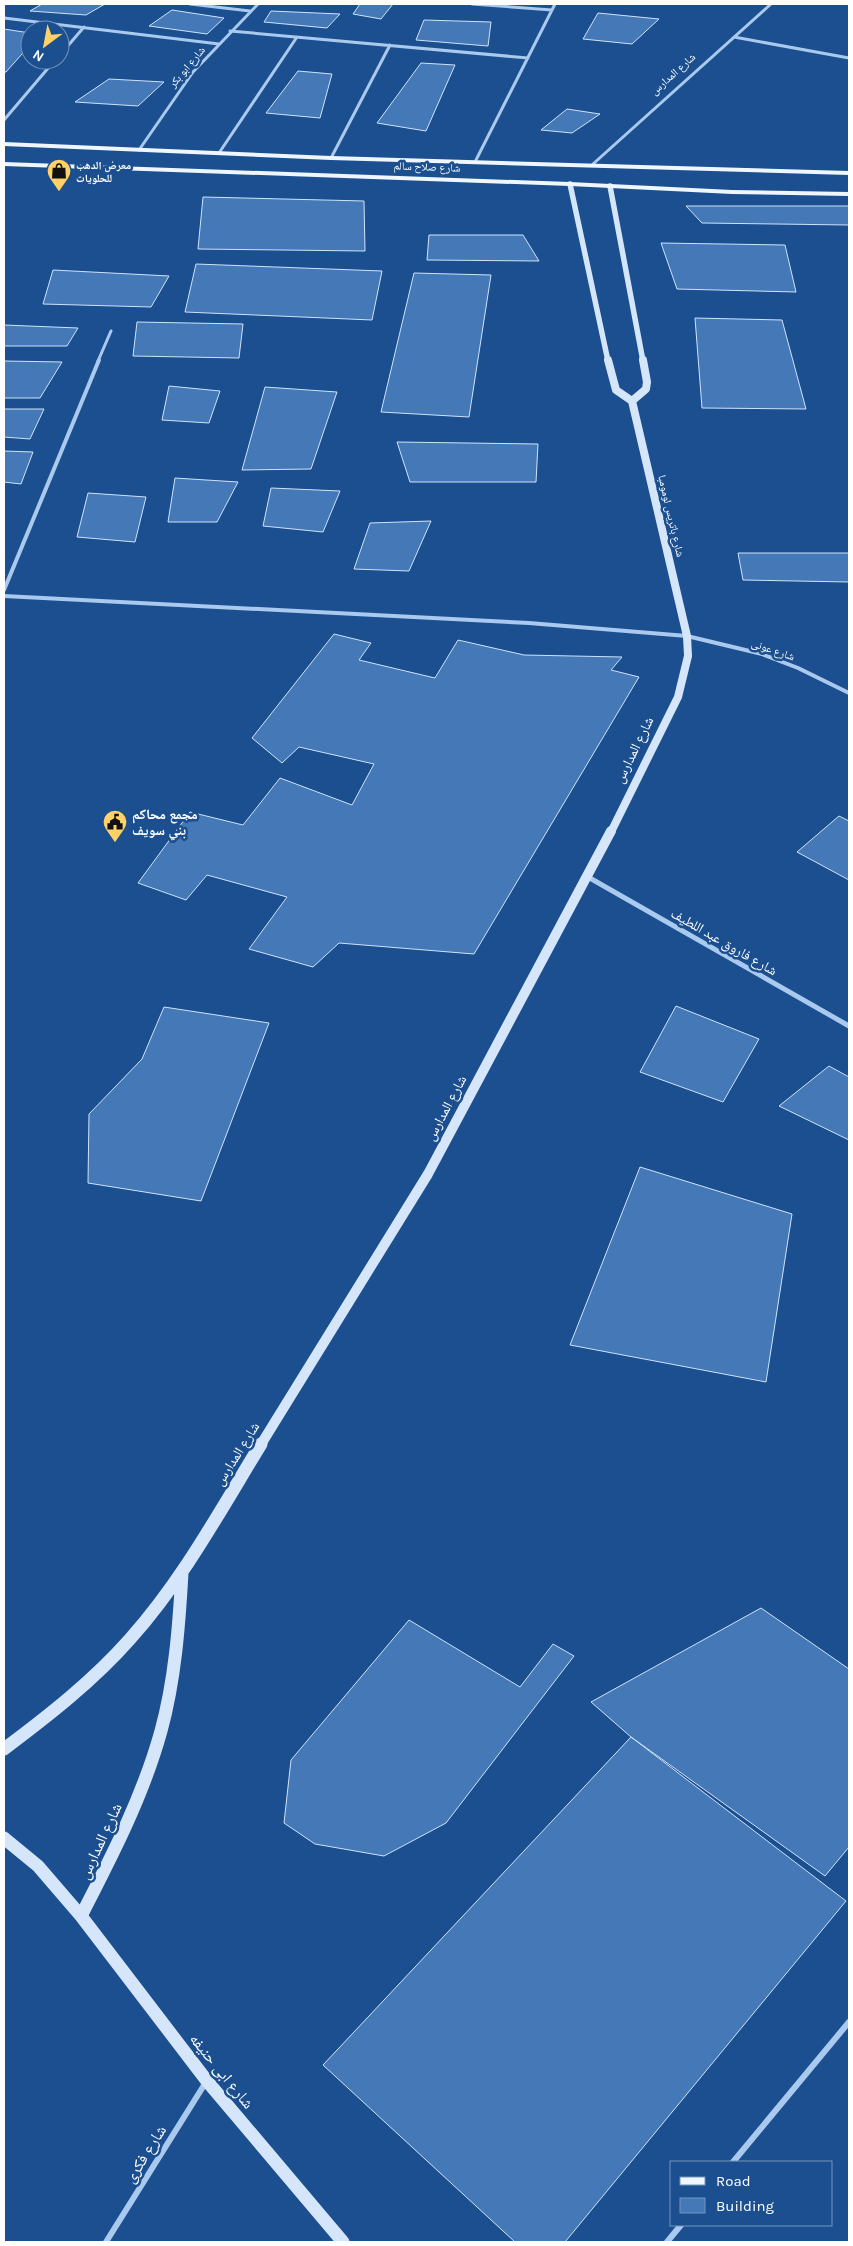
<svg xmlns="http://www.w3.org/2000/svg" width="853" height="2246" font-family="Karla,'Noto Naskh Arabic',sans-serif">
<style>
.building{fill:#4478b7;stroke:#cfe3fa}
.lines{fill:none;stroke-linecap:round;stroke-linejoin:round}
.street-far3{stroke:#a9c9ee;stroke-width:3}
.street-far2{stroke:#a9c9ee;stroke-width:4}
.street-far1{stroke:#a9c9ee;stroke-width:5}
.street{stroke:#a9c9ee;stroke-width:6}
.secondary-far3{stroke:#d6e6fa;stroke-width:5.5}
.secondary-far2{stroke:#d6e6fa;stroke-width:8}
.secondary-far1{stroke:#d6e6fa;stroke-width:10}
.secondary{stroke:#d6e6fa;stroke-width:13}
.primary{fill:#f0f6ff;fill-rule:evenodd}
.labels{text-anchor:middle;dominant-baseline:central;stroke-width:5;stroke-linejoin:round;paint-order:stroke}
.far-street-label{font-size:11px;fill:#fff;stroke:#1b4f8f}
.far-poi-label{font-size:11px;font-weight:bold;fill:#fff;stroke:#1b4f8f;text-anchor:start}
.street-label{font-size:14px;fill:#fff;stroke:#1b4f8f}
.poi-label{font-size:14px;font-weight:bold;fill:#fff;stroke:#1b4f8f;text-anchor:start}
.near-street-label{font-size:16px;fill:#fff;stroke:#1b4f8f}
</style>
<rect width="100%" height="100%" fill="#1b4f8f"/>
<!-- building -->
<path class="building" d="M42 4H105L86 15 30 11Z
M360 4H393L381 19 353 14Z
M172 10 224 18 207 34 149 26Z
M271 11 340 14 327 28 264 22Z
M598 13 659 19 632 44 583 39Z
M424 20 491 22 488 46 416 40Z
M4 29 30 33V45L6 72H4Z
M421 63 455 65 426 131 377 123Z
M298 71 332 74 320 118 266 113Z
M109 79 164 82 138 106 75 102Z
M567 109 600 114 572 133 541 130Z
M203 197 364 201 365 251 198 249Z
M686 206H849V225L702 223Z
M429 235H523L539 261 427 260Z
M661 243 785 245 796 292 677 289Z
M196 264 382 271 372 320 185 312Z
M53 270 169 276 151 307 43 304Z
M414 273 491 275 469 417 381 412Z
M695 318 782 320 806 409 702 408Z
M137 322 243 324 239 358 133 356Z
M4 325 78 328 67 346H4Z
M4 361 62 362 40 398H4Z
M169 386 220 391 209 423 162 420Z
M265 387 337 392 311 469 242 470Z
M4 409H44L30 439 4 437Z
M397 442 538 444 536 482H410Z
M4 451 33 452 21 484 4 482Z
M175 478 238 482 217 522H168Z
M271 488 340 491 323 532 263 526Z
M88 493 146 497 135 542 77 537Z
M431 521 409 571 354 569 370 523Z
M738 553H849V582L743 580Z
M334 634 371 643 359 660 435 678 458 640 524 655 622 657 611 670 639 677 474 954 339 943 313 967 249 949 287 897 207 875 186 900 138 883 190 812 243 825 280 778 352 805 374 764 299 747 282 763 252 738Z
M839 816 849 821V880L797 852Z
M676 1006 759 1039 723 1102 640 1072Z
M164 1007 269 1023 201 1201 88 1183 89 1114 142 1059Z
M829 1066 849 1077V1140L779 1106Z
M640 1167 792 1214 766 1382 570 1345Z
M761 1608 849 1669V1847L825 1876 631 1737 591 1702Z
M409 1620 520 1687 553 1644 574 1656 446 1823 384 1856 315 1844 284 1823 291 1760Z
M631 1737 846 1901 565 2242H515L323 2065Z"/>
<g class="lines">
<!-- street-far3 -->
<path class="street-far3" d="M190 4 250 11
M472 4 552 10
M4 18 219 44
M230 31 528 58
M734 37 849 58
M60 55 84 27
M4 120 55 60
M139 150 193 72 258 4
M219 153 297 37
M331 158 390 45
M476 160 555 4
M593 164 771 4
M98 361 111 331"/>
<!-- street-far2 -->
<path class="street-far2" d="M4 590 99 360
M4 596 529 623 687 636 762 654 798 668 849 693"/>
<!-- street-far1 -->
<path class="street-far1" d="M588 877 849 1026"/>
<!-- street -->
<path class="street" d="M733 2162 849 2022
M106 2242 206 2082
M667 2242 681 2225"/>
<!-- secondary-far3 -->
<path class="secondary-far3" d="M570 184 608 361
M610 186 643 361"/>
<!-- secondary-far2 -->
<path class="secondary-far2" d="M608 360 616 390 632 401 687 636 688 656 678 697 611 832
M632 401 646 389 647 382 643 360"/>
<!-- secondary-far1 -->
<path class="secondary-far1" d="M260 1446 428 1174 611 831"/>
<!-- secondary -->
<path class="secondary" d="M4 1749C48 1716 93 1681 130 1639 182 1581 220 1511 261 1444
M4 1838 38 1866 81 1916 207 2081 343 2242
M81 1916C112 1856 143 1796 161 1731 175 1680 179 1626 182 1573"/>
<!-- primary -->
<path class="primary" d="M4 142 331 156 849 171V175L331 160 4 146Z
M4 162 570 182 732 190 849 192V196L732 194 570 186 4 166Z"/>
</g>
<!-- icons -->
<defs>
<symbol id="shop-pin" viewBox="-11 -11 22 30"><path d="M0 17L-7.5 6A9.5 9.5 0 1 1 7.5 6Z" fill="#ffd166" stroke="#1b4f8f"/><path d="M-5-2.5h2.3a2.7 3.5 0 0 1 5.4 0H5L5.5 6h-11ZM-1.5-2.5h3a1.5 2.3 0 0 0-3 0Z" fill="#111"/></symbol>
<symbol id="civic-pin" viewBox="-11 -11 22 30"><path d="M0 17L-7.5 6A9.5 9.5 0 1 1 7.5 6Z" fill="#ffd166" stroke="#1b4f8f"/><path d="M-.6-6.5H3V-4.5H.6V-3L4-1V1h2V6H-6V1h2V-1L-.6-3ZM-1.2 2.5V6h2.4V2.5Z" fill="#111"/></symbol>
</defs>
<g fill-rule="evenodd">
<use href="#shop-pin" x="45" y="157" width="28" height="38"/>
<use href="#civic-pin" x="101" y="808" width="28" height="38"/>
</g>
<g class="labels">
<!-- far-street labels -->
<g class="far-street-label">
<text transform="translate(187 67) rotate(-50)">شارع ابو بكر</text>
<text transform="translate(673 74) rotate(-42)">شارع المدارس</text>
<text transform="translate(427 167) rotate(2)">شارع صلاح سالم</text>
<text transform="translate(671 516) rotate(77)">شارع باتريس لومومبا</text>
<text transform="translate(773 650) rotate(19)">شارع عونى</text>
</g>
<!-- far-poi labels -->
<g class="far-poi-label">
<text x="76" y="165">معرض الدهب<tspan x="76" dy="13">للحلويات</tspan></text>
</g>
<!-- street labels -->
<g class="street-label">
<text transform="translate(634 750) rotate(-64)">شارع المدارس</text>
<text transform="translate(724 942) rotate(30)">شارع فاروق عبد اللطيف</text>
<text transform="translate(446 1108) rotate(-62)">شارع المدارس</text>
<text transform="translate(237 1454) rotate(-58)">شارع المدارس</text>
</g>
<!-- poi labels -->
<g class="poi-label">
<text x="132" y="814">مجمع محاكم<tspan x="132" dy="16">بني سويف</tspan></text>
</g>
<!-- near-street labels -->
<g class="near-street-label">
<text transform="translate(100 1841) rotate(-65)">شارع المدارس</text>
<text transform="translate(222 2071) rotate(51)">شارع ابى حنيفه</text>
<text transform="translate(145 2154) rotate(-58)">شارع فكرى</text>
</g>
</g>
<!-- border -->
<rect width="853" height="2246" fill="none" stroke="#ffffff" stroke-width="10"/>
<!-- legend -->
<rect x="670" y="2161" width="162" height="65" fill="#1b4f8f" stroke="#7695bc"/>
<rect x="680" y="2177" width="25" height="8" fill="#f0f6ff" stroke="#7695bc"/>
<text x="716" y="2186" font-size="15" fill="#ffffff">Road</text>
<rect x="680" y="2198" width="25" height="15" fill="#4478b7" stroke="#7695bc"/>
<text x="716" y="2211" font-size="15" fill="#ffffff">Building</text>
<!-- north arrow -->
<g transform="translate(45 45) rotate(212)"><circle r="24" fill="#1b4f8f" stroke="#7695bc"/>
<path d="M0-4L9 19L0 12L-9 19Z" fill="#ffd166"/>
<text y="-8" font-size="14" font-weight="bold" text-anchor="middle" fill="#ffffff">N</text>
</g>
</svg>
